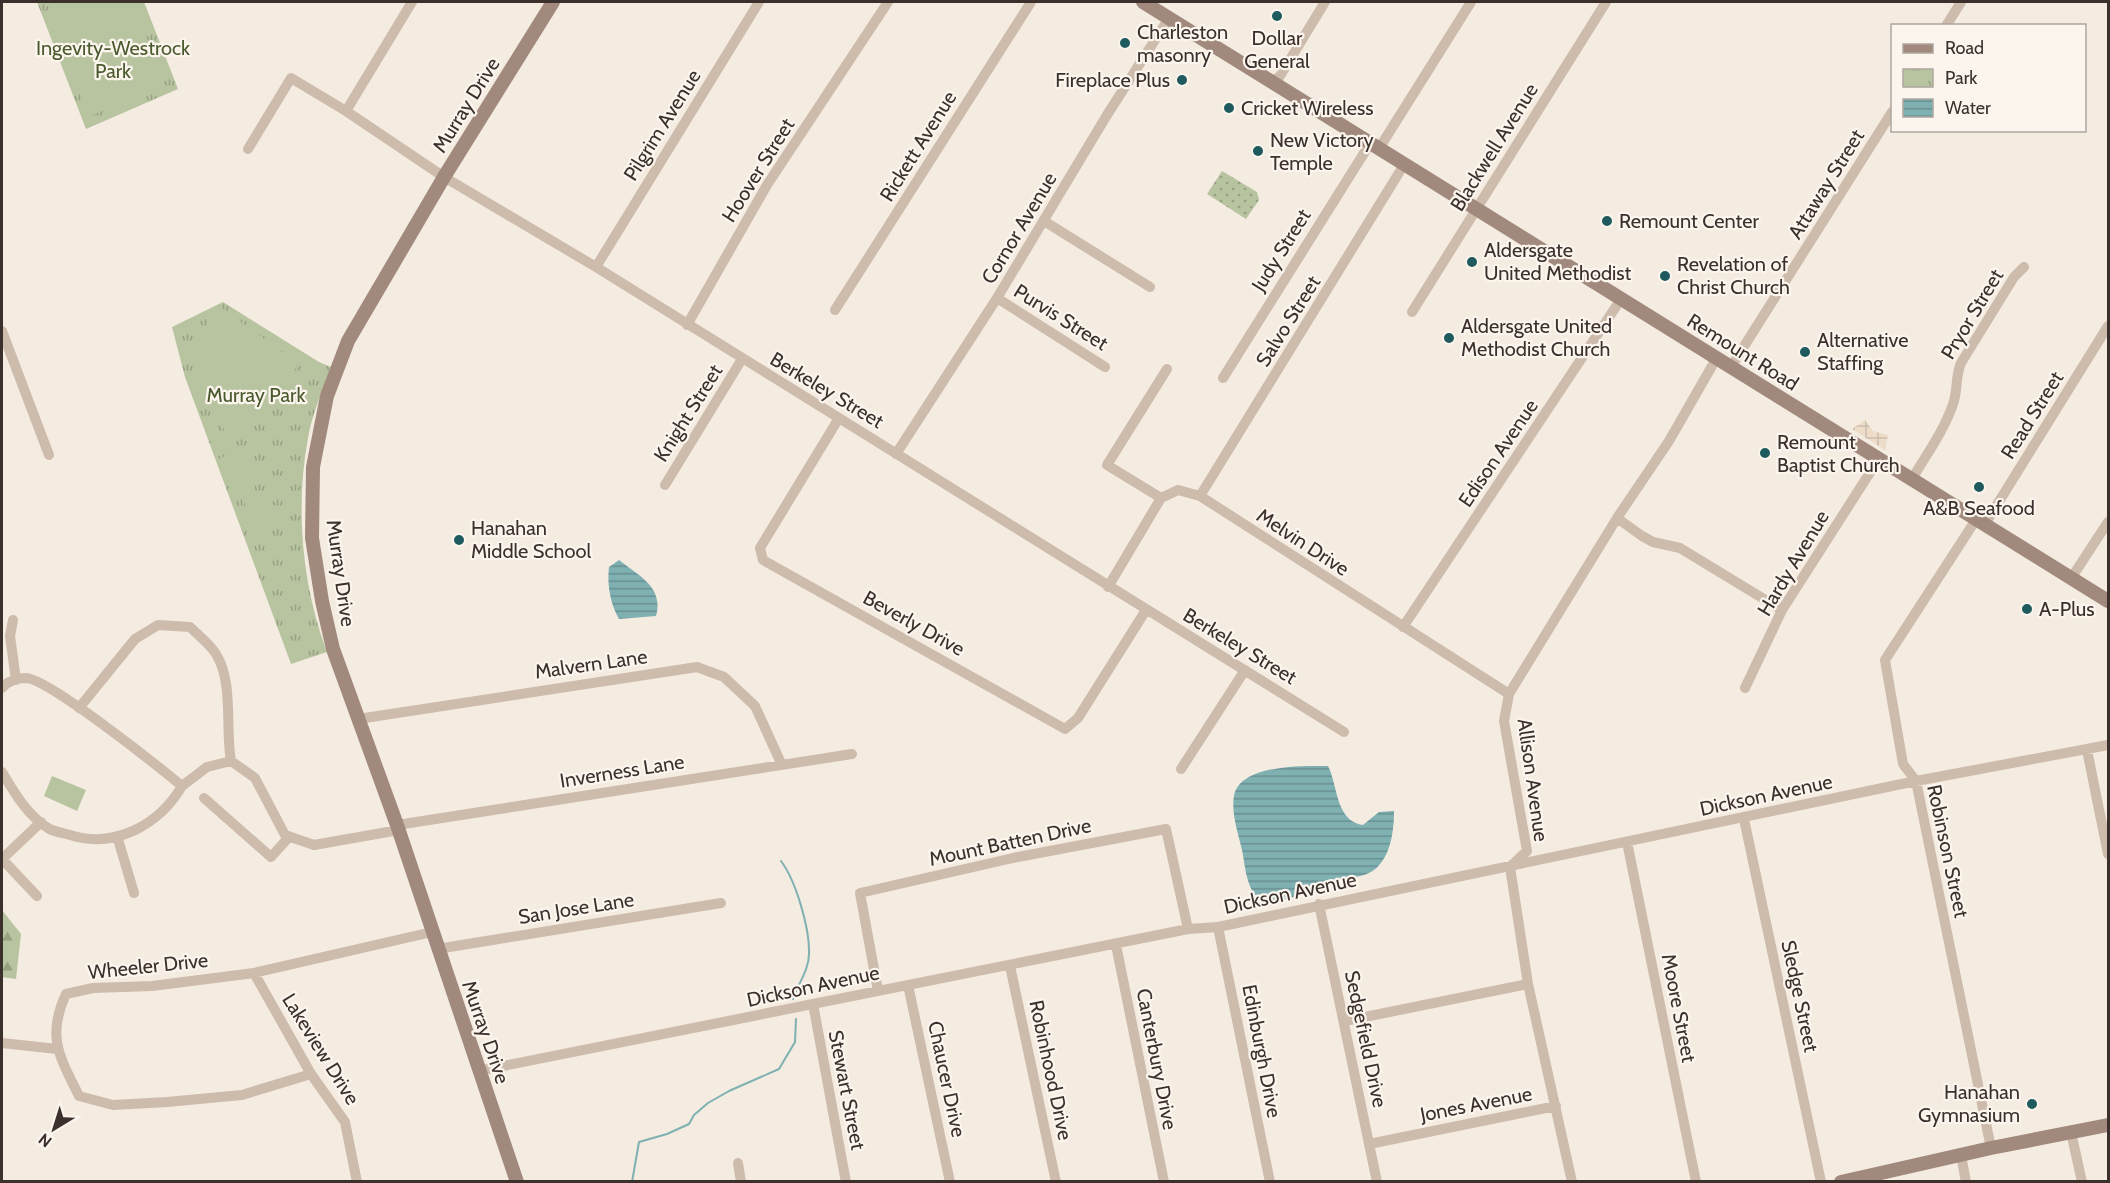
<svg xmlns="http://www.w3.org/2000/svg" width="2110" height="1183" font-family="Cabin,sans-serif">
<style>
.grass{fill:url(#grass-dots)}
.forest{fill:url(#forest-firs)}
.park{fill:url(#park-tufts)}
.pitch{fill:#b8c4a0}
.plaza{fill:url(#plaza-grid)}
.water{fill:url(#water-rules)}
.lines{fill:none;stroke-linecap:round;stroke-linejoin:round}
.stream{stroke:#7fb0b2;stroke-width:2}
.street{stroke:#cdbbac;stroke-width:10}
.secondary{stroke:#a18a7d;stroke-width:14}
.poi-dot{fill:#1f5a5e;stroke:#fbf5ee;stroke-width:2}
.labels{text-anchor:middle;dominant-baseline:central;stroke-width:4.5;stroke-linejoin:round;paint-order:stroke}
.poi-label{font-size:20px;fill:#3b302b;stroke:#fbf5ee;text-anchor:start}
.park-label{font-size:20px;fill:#4a5a2e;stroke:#fbf5ee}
.street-label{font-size:20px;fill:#3b302b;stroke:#fbf5ee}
</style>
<defs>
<pattern id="grass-dots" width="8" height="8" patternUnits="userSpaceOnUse" patternTransform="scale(1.5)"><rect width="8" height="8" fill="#b8c4a0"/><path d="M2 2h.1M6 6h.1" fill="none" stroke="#97a083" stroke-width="1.8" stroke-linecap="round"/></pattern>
<pattern id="forest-firs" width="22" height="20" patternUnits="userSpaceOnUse" patternTransform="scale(1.5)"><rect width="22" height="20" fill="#b8c4a0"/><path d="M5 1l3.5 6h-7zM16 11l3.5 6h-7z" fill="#97a083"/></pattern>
<pattern id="park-tufts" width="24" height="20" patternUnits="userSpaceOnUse" patternTransform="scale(1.5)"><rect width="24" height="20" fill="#b8c4a0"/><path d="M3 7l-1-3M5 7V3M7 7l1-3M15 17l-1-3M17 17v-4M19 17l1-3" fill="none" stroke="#97a083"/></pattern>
<pattern id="plaza-grid" width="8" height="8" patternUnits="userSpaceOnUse" patternTransform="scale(1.5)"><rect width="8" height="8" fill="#ecdcc8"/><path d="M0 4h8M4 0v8" fill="none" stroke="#cbbdac"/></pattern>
<pattern id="water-rules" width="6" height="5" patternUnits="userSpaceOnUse" patternTransform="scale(1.5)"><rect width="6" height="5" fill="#7fb0b2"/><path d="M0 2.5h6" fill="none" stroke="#699091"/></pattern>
</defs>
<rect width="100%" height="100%" fill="#f4ebe1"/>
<!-- grass -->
<path class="grass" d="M1222 171 1257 192 1259 200 1246 219 1207 194Z"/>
<!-- forest -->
<path class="forest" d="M2 910 21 934 16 979 2 977Z"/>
<!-- park -->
<path class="park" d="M37 2H144L178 89 86 129Z
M223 302 319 362 331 367C323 390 312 414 308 438 295 508 302 586 327 652L291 664 185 377 172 327Z"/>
<!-- pitch -->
<path class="pitch" d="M47 2H134L164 85 88 117Z
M219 306 296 362V368L237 441C191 403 182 354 219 306Z
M241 450 255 488 234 497 218 459Z
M272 487 277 500 248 511 243 499Z
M280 506 285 518 256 530 251 517Z
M52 776 86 790 77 811 44 796Z"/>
<!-- plaza -->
<path class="plaza" d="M1865 420 1873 431 1888 435 1885 450 1852 429Z"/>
<!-- water -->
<path class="water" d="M619 560C639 576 664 587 656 616L619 619C610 603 607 585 609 567Z
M1328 766C1338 785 1335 821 1363 825L1379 812 1394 811C1394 830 1391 857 1374 870 1364 878 1347 877 1335 881 1318 887 1274 911 1257 897 1246 886 1245 864 1242 850 1238 833 1231 813 1234 796 1240 764 1303 766 1328 766Z"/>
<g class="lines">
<!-- stream -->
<path class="stream" d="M781 861C796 881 810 929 809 954 809 970 798 984 793 999
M632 1182 639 1142 667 1134 689 1124 694 1115 708 1103 729 1091 779 1069 795 1042 796 1019"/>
<!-- street -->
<path class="street" d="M1946 26 1961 2
M1272 82 1280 76 1325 2
M346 111 412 2
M1380 147 1471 2
M248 149 291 78 346 111 444 177 596 267 1344 732
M1044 221 1150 287
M596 267 759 2
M997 298 1105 367
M835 310 1031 2
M1412 312 1606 2
M687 325 767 185 888 2
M2 331 49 455
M1731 367 1892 112
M1223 378 1371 142
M839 418 760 548 763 560 1065 729 1078 718 1146 610
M896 454 997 298 1107 115 1169 18
M1912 479C1926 455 1944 431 1953 404 1958 391 1955 377 1961 363L2014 277 2024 267
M665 485 742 359
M1200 496 1405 163
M1161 498 1107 465 1167 369
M1617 518 1642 536 1653 542 1680 548 1782 610
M1977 518 1885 660 1903 764 1916 781 1991 1148
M1985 524 2108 326
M2072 577 2108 522
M1108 587 1161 498 1178 490 1200 496 1509 694
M13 620 10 636 16 680
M1403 627 1621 299
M2 688C8 681 16 678 26 678 49 679 159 767 182 786 159 825 115 849 70 835 63 833 54 832 48 828 27 815 14 792 2 772
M1745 688 1782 610 1878 460
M79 708 135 639 158 625 190 627C198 635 210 644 216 654 234 683 225 729 231 761L255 778 285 835 314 845 399 830
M358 719 697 667 724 677 755 706 781 763
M2087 750 2108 854
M1181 769 1245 670
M182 786 207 767 231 761
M204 798 271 857 289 837
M1744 819 1821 1182
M397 825 852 754
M117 836 134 893
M1627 842 1696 1182
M2 859 41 822
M2 859 37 896
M1319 904 1377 1182
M1218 927 1270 1182
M1116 945 1164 1182
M437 949 721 903
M1010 966 1056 1182
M254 973 311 1074 345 1122 357 1182
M908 985 950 1182
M878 991 860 893 1013 858 1166 829 1188 929
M813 1004 846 1182
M1345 1021 1528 984
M2 1043 57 1049
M478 1071 1188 929 1218 927 1916 781 2108 745
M311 1074 242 1095 167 1102 113 1105 79 1096C60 1057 46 1037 66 994L93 988 152 986 254 973 432 932
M2071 1132 2082 1182
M1369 1144 1556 1106
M1961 1155 1966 1182
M738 1163 741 1182
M1572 1182 1528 984 1510 867 1527 851 1504 721 1509 694 1617 518 1669 441 1716 359"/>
<!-- secondary -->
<path class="secondary" d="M1143 2 2108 601
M517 1182 397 825 333 649 322 601 312 538 313 467 327 396 348 341 444 177 553 2
M1841 1182 1991 1148 2108 1125"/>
</g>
<!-- markers -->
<g class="poi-dot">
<circle cx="1277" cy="16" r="6"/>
<circle cx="1125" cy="43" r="6"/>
<circle cx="1182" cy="80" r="6"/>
<circle cx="1229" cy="108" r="6"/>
<circle cx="1258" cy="151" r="6"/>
<circle cx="1607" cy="221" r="6"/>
<circle cx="1472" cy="262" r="6"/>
<circle cx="1665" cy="276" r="6"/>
<circle cx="1449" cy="338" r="6"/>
<circle cx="1805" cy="352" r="6"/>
<circle cx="1765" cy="453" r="6"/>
<circle cx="1979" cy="487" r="6"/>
<circle cx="459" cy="540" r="6"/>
<circle cx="2027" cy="609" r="6"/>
<circle cx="2032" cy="1104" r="6"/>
</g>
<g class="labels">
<!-- poi labels -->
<g class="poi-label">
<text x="1137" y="32">Charleston<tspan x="1137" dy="23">masonry</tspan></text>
<text x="1277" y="38" text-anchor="middle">Dollar<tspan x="1277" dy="23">General</tspan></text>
<text x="1170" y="80" text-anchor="end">Fireplace Plus</text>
<text x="1241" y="108">Cricket Wireless</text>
<text x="1270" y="140">New Victory<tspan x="1270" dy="23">Temple</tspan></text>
<text x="1619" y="221">Remount Center</text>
<text x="1484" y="250">Aldersgate<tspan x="1484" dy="23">United Methodist</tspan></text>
<text x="1677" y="264">Revelation of<tspan x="1677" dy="23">Christ Church</tspan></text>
<text x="1461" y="326">Aldersgate United<tspan x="1461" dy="23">Methodist Church</tspan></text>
<text x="1817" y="340">Alternative<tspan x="1817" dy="23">Staffing</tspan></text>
<text x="1777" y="442">Remount<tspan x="1777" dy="23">Baptist Church</tspan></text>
<text x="1979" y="508" text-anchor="middle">A&amp;B Seafood</text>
<text x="471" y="528">Hanahan<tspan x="471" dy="23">Middle School</tspan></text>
<text x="2039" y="609">A-Plus</text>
<text x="2020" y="1092" text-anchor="end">Hanahan<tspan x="2020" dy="23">Gymnasium</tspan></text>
</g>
<!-- park labels -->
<g class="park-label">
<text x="113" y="48">Ingevity-Westrock<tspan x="113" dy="23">Park</tspan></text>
<text x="256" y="395">Murray Park</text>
</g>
<!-- street labels -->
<g class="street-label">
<text transform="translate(466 105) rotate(-58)">Murray Drive</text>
<text transform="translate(662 125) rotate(-58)">Pilgrim Avenue</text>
<text transform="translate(918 146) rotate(-58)">Rickett Avenue</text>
<text transform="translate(1494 147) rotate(-58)">Blackwell Avenue</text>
<text transform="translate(758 170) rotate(-58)">Hoover Street</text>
<text transform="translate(1826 184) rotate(-58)">Attaway Street</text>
<text transform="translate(1019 228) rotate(-59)">Cornor Avenue</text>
<text transform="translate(1281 250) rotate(-58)">Judy Street</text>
<text transform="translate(1972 314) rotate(-59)">Pryor Street</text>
<text transform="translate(1061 317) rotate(32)">Purvis Street</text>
<text transform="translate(1288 321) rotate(-58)">Salvo Street</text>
<text transform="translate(1743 352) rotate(32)">Remount Road</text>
<text transform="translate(827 390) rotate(31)">Berkeley Street</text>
<text transform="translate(688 413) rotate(-58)">Knight Street</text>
<text transform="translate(2032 415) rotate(-58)">Read Street</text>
<text transform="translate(1498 453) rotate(-56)">Edison Avenue</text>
<text transform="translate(1303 542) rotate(33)">Melvin Drive</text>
<text transform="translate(1793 563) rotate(-59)">Hardy Avenue</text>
<text transform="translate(341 573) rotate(82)">Murray Drive</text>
<text transform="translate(914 623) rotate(29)">Beverly Drive</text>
<text transform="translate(1240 646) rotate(31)">Berkeley Street</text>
<text transform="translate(591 664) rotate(-8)">Malvern Lane</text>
<text transform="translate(622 771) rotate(-9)">Inverness Lane</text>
<text transform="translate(1533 780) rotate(82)">Allison Avenue</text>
<text transform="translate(1766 795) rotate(-12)">Dickson Avenue</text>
<text transform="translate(1010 842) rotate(-12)">Mount Batten Drive</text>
<text transform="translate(1948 851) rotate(78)">Robinson Street</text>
<text transform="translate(1290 893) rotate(-12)">Dickson Avenue</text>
<text transform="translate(576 908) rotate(-9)">San Jose Lane</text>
<text transform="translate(148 966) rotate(-6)">Wheeler Drive</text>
<text transform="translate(813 986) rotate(-12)">Dickson Avenue</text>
<text transform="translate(1800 996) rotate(78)">Sledge Street</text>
<text transform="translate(1679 1008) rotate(79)">Moore Street</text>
<text transform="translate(486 1032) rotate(71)">Murray Drive</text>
<text transform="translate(1366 1039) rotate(78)">Sedgefield Drive</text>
<text transform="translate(321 1049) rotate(58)">Lakeview Drive</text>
<text transform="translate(1262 1051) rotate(79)">Edinburgh Drive</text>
<text transform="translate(1157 1059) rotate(79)">Canterbury Drive</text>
<text transform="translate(1051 1070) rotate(78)">Robinhood Drive</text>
<text transform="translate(947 1079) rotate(78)">Chaucer Drive</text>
<text transform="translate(847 1090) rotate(79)">Stewart Street</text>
<text transform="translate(1476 1104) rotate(-11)">Jones Avenue</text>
</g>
</g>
<!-- border -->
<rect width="2110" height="1183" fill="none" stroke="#3b302b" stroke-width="6"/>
<!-- legend -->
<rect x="1891" y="24" width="195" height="108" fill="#fbf5ee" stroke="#aea6a0" stroke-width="1.5"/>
<rect x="1903" y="44" width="30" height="9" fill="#a18a7d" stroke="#aea6a0" stroke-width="1.5"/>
<text x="1945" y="54" font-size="18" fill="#3b302b">Road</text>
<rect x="1903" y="69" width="30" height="18" fill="url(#park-tufts)" stroke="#aea6a0" stroke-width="1.5"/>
<text x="1945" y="84" font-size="18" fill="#3b302b">Park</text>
<rect x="1903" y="99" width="30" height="18" fill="url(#water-rules)" stroke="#aea6a0" stroke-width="1.5"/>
<text x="1945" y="114" font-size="18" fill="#3b302b">Water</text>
<!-- north arrow -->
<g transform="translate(54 1129) rotate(218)" stroke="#fbf5ee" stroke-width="4.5" paint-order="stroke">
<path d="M0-4.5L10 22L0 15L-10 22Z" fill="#3b302b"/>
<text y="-9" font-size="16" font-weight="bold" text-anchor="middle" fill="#3b302b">N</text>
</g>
</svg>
